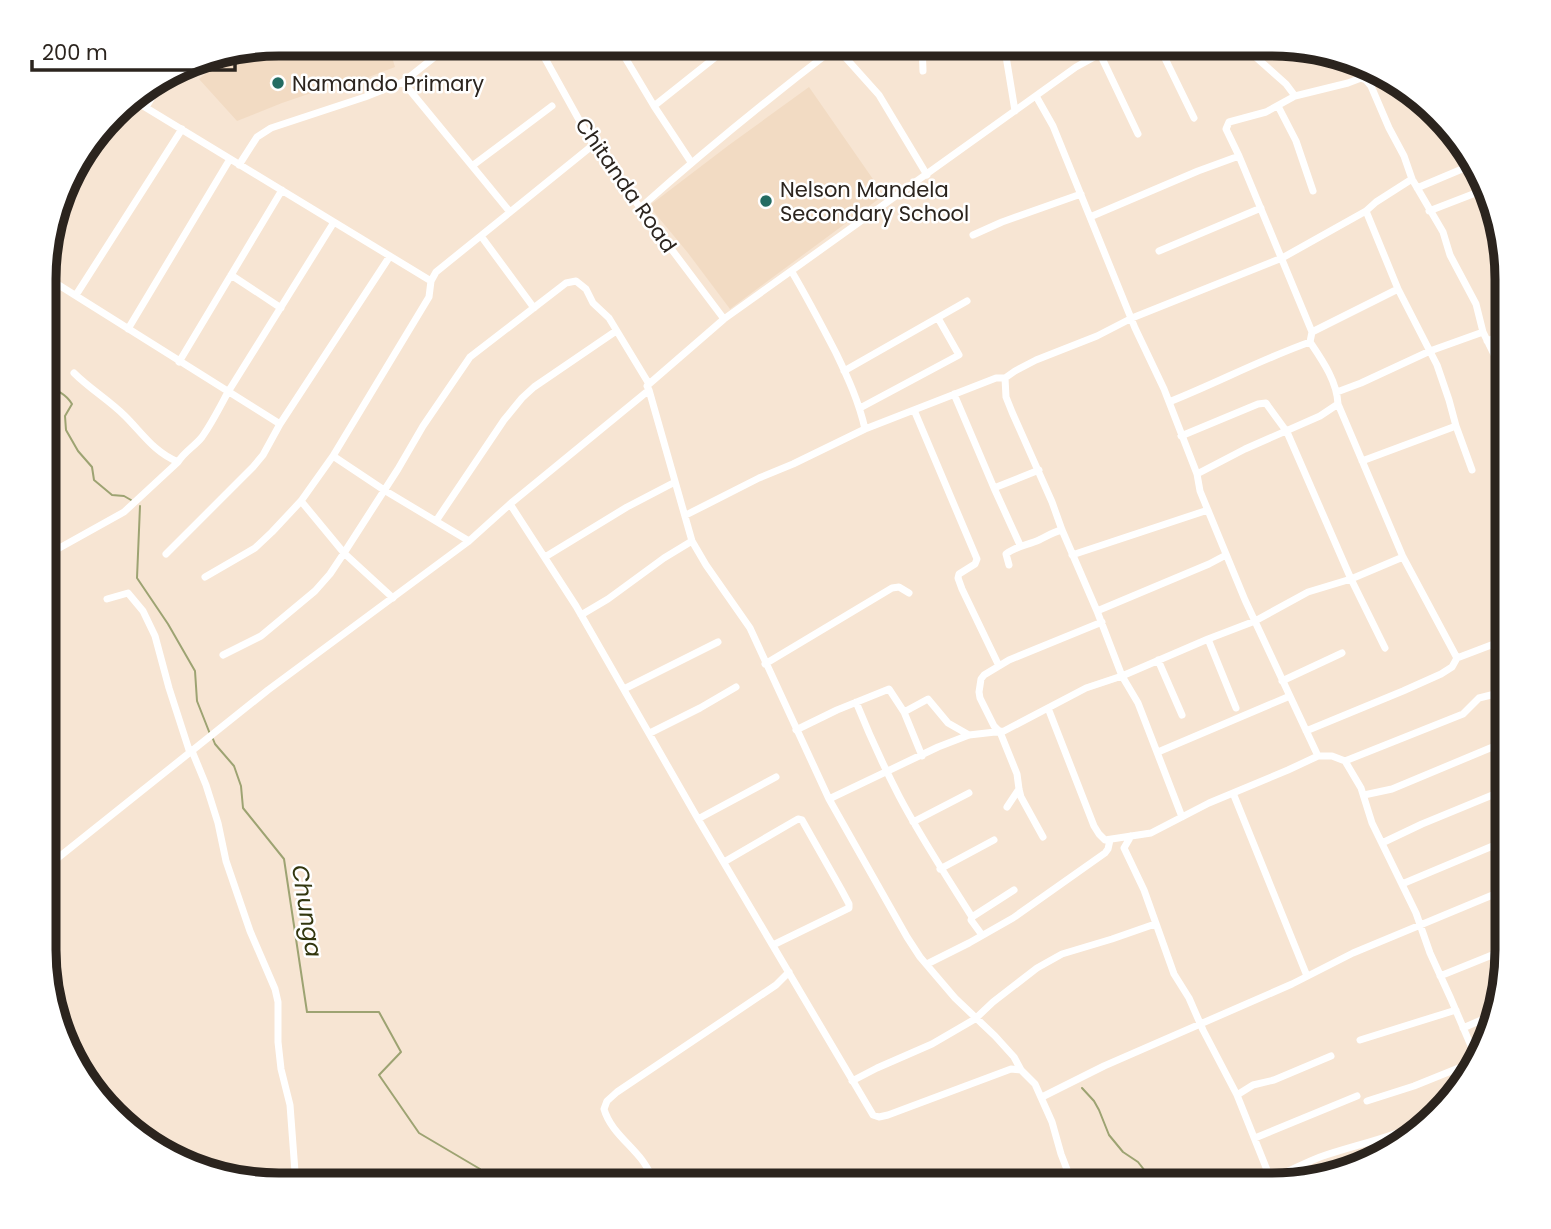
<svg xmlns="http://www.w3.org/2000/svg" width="1551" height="1229" font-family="Poppins,sans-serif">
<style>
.built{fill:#f2dbc3}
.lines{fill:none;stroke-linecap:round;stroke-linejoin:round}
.stream{stroke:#9da372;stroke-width:2}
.minor{stroke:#fff;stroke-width:7}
.poi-dot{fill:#246c62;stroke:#fff;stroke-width:2.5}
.labels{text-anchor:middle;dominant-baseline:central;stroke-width:5;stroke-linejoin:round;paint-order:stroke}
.poi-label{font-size:21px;fill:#2b241e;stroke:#fff;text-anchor:start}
.street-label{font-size:21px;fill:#2b241e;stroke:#fff}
.water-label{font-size:23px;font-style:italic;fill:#32360e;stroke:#fff}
.rim{fill:none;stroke:#2b241e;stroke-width:9}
</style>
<rect width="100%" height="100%" fill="#f7e5d3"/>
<!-- built -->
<path class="built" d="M279 44H388L395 67 332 91 329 87 282 103 237 121 199 79 233 52Z
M809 87 884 195 730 309 688 253 649 206 729 145Z"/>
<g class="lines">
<!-- stream -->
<path class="stream" d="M46 387C57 390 66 394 72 404L65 416 66 430 78 451 92 467 94 480 112 495 124 496 131 500
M140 506 137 578 168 624 195 671 197 701 210 734
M213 739 215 744 234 766 241 786 243 808 284 859 307 1012H379L401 1052 379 1075 419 1133 480 1169 471 1185
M1082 1088 1094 1101 1099 1110 1109 1135 1123 1152 1138 1162 1149 1176 1164 1180 1169 1185"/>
<!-- minor -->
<path class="minor" d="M537 44 593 145 724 319
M617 44 654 106 691 162
M922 44 923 71
M1004 44 1015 111
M1085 44 1088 60
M1158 44 1194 118
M1241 44 1286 84 1295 96
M836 47 879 95 927 175
M542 51 554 44
M622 52 638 44
M1100 54 1138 134
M403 82 510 212
M1036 96 1053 126 1135 328 1164 389 1197 474 1200 491 1245 600 1318 756
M130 98 431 281 436 272 593 145
M654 106 732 44
M1278 106 1296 141 1313 191
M146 107 163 80
M1239 156 1226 129 1229 122 1266 112 1295 96 1348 83 1361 78 1366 80 1371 86 1389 128 1404 156 1412 179 1443 232 1450 255 1476 304 1483 332 1507 381
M239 165 257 137 271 128 365 97 403 82 451 44
M472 166 552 106
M1417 188 1474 164
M61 204 120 107
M640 208C703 152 769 98 836 47L843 44
M1429 211 1486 189
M1090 217 1198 171 1239 156 1312 332 1310 342C1322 360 1337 381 1338 404L1403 557 1457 658 1452 667 1441 674 1403 691 1306 731
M973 235 1002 222 1081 194
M481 236 534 308
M1159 251 1261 208
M792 272C808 299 822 326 836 353 848 378 859 402 865 429
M231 275 281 308
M46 277 280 424
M76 295 182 129
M128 329 230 159
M1312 332 1398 289
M1487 341 1507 333
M179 362 282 190
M844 371 967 301
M74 373C90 389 109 400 125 416 143 434 154 452 178 462 184 452 195 446 202 437 212 423 220 407 228 392L334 222
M1005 378 1006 397 1012 412 1052 502 1062 530 1097 611 1122 676 1138 703 1182 817
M649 390 692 541 706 565 750 628 829 799 907 937 920 957 955 998 995 1036 1014 1057 1021 1070 1035 1084 1052 1122 1061 1154 1073 1185
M1337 392 1361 383 1430 351 1483 332
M954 394 994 488 1039 470
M1169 402C1217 383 1262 359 1310 342
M860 408 959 355 938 318
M914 410 977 559 975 564 959 574 958 578 962 589 999 666
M1456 426 1472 470
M1181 436 1258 404 1266 403 1268 406 1287 432 1351 579 1385 648
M333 456 384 490 469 541
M1362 461 1456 426 1449 400 1437 365 1398 289 1366 211
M1197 474 1245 449 1320 416 1338 404
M994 488 1020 545
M45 493 48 487 45 476
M301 501 344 553 393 598
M510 504 576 606 698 819 873 1115 879 1117 888 1115 1011 1069 1021 1070
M686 515 759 478 793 464 865 429 996 378H1005L1015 371 1036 360 1097 336 1132 318 1282 258 1366 211 1376 202 1412 179
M436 521 504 420 522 398 534 387 616 331
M166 554 253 467 263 455 280 424 390 256
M1072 555 1208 510
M45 556 124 512 178 462
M545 557 627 507 675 482
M1009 565 1006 554C1016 546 1028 545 1039 540 1047 536 1053 532 1062 530
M205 577 255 548 272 532 301 501 333 456 429 297 431 281
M107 599 128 593 143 611 155 636 169 688 190 753
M1097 611 1209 564 1226 555
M581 615 608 599 664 558 692 541
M1208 639 1236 708
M223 655 261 636 315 591 330 574 344 553 398 469 423 426 470 357 566 283 576 281 586 289 593 303 609 318 649 384
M1457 658 1507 639
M1158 660 1182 715
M765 664 892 588 899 587 909 593
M1282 681 1342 653
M624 689 718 642
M856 702C869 734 883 765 899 796 921 838 947 877 972 917L971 920 982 935
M1048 708 1094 826 1099 834 1105 840 1151 833 1209 803 1288 770 1318 756H1332L1345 761 1361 788 1372 823 1416 913 1430 953 1451 999 1477 1060
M904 712 928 699 948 723 969 735
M796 730 837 710 889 689 904 712 922 756
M650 733 700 708 736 687
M192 751 206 785 218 823 226 861 250 931 275 989 278 1002V1042L281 1069 290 1105 296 1185
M1158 752 1290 696
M1345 761 1463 714 1479 698 1507 691
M1233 793 1307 976
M1364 795 1392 789 1507 741
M829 799 938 747 969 735 1004 731 1086 688 1122 676 1208 639 1255 621 1308 592 1351 579 1403 557
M1007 807 1019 789
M698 819 776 777
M913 822 969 793
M1131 836 1124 848 1144 890 1174 974 1189 998 1203 1030 1237 1095 1273 1185
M1043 837 1021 797 1019 789 1017 774 1000 732 994 726 980 698 979 692 981 679 984 675 1009 660 1102 622
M1382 843 1422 824 1507 789
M724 862 798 819 802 820 841 889 849 904V908L773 945
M44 869 268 690 469 541 510 504 649 390 647 386 649 384 724 319 1076 67 1118 44
M940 869 994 840
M1402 884 1507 840
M972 917 1014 890
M927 964 969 943 1013 918 1105 853 1108 849 1110 840
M1440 976 1507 949
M1463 1028 1495 1014
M1360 1040 1456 1010
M852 1081 877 1068 932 1044 975 1019 993 1002 1037 968 1062 954 1112 939 1155 924
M1237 1095 1253 1085 1274 1080 1331 1056
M1042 1097 1104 1066 1292 984 1353 953 1507 889
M1367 1101 1414 1086 1476 1061
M1255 1138 1357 1096
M657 1185C652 1177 648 1168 642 1160 629 1143 610 1130 604 1109L607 1101 617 1092 776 985 789 972
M1261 1185C1280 1175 1300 1165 1320 1157 1357 1144 1399 1137 1433 1116"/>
</g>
<!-- markers -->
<g class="poi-dot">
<circle cx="278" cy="83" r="7"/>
<circle cx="766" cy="201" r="7"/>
</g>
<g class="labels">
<!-- poi labels -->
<g class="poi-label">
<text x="292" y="83">Namando Primary</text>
<text x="780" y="189">Nelson Mandela<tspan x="780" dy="24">Secondary School</tspan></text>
</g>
<!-- street labels -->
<g class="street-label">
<text transform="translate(626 185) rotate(55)">Chitanda Road</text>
</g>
<!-- water labels -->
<g class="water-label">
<text transform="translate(307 911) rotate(81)">Chunga</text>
</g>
</g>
<!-- crop -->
<path d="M0 0H1551V1229H0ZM279 56H1272A223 223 0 0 1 1495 279V950A223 223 0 0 1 1272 1173H279A223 223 0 0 1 56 950V279A223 223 0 0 1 279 56Z" fill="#fff" fill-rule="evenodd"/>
<path class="rim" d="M279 56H1272A223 223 0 0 1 1495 279V950A223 223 0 0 1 1272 1173H279A223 223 0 0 1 56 950V279A223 223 0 0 1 279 56Z"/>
<!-- scale -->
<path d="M32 60v10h203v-10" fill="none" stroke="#2b241e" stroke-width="3.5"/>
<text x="42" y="60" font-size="21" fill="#2b241e" stroke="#ffffff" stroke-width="5" paint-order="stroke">200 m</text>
</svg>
